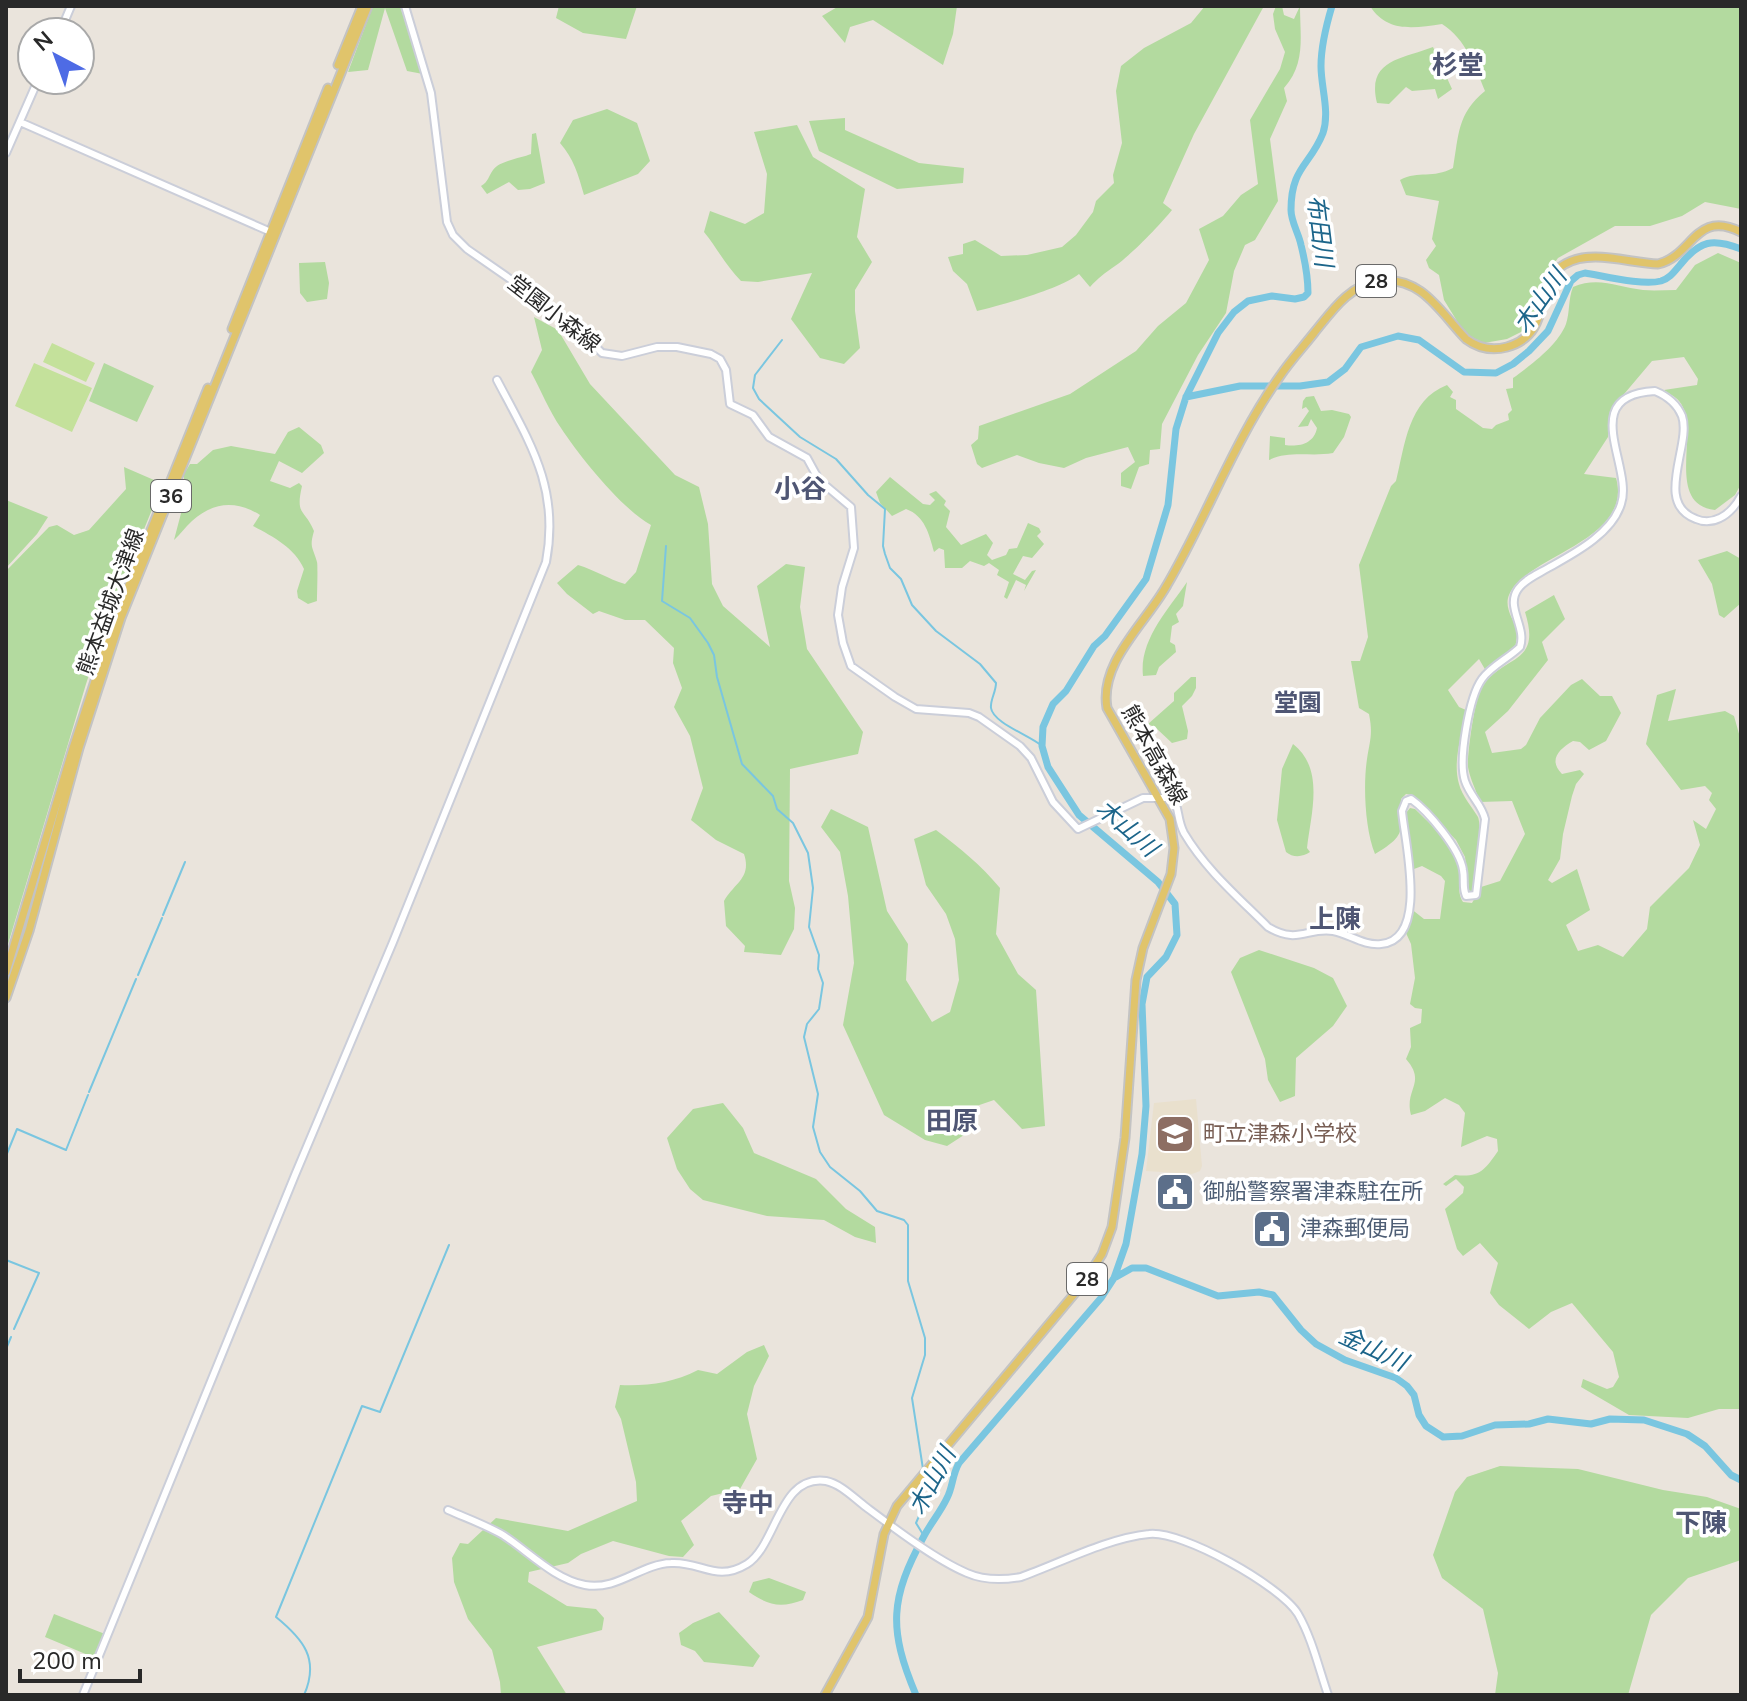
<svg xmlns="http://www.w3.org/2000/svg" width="1747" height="1701" font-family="'Nunito Sans','Noto Sans JP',sans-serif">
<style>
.education{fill:#e9e0cd}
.green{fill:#b3da9f}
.pitch{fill:#c4e19b}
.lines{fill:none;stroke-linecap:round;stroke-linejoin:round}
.stream{stroke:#7ac6e0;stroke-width:2}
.river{stroke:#7ac6e0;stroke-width:7}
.secondary-casing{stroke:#cbced9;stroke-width:10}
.primary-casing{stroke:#c3c3c3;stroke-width:11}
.secondary{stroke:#fff;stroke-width:6}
.primary{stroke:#e0c46b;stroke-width:7}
.labels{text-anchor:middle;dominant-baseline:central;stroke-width:7;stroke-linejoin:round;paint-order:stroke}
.shield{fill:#fff;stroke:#696969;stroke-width:2}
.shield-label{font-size:20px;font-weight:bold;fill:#292929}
.street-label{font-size:22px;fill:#292929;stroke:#fff}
.education-label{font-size:22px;fill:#785e54;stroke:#fff;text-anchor:start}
.service-label{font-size:22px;fill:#4e5e75;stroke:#fff;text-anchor:start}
.water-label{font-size:24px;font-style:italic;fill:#1c658a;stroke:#fff}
.neighbourhood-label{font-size:24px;font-weight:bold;fill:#4f5674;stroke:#fff}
.quarter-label{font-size:26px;font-weight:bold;fill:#4f5674;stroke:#fff}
</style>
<rect width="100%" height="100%" fill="#eae4dc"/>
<!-- education -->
<path class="education" d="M1196 1099 1202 1166 1200 1171 1192 1174 1146 1171 1154 1103Z"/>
<!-- green -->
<path class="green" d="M373 6H400L423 74 407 71 385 8 368 70 348 72Z
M559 6H637L626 39 583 33 556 18Z
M839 6H957L953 34 943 65 873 20 850 27 845 43 822 16Z
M1205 6H1264L1194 134 1163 203 1172 210C1160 225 1130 256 1115 266 1105 273 1098 278 1090 287L1079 274C1060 289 1002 305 977 311L967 284 953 271 948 257 963 254V244L975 240 1001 256 1027 255 1062 247 1076 235 1093 212 1096 201 1114 183 1113 175 1122 143 1116 91 1121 66 1144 48 1191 23Z
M1276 6H1282L1284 15 1294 19 1300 6C1300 37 1306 63 1284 88L1287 101 1270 139 1278 201 1255 240 1245 245 1234 271 1226 313 1198 355 1162 424 1160 449 1150 450 1149 464 1139 467 1131 489 1121 486V473L1135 462 1128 447 1086 458 1064 468 1039 463 1017 455 982 468 977 464 971 445 978 439 979 426 1070 394 1136 351 1158 326 1186 303 1209 260 1199 229 1223 216 1241 195 1258 184 1250 120 1280 69 1285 52 1275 29 1273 14Z
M1370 6H1741V209L1705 202 1682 216 1650 226H1615L1558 258 1547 273 1541 304 1535 317 1527 329 1507 339 1484 343 1465 334 1444 300 1439 275 1429 268 1426 260 1436 246 1432 239 1439 201 1406 195 1400 180C1419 170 1433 179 1453 168 1459 134 1457 114 1485 91 1475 67 1466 39 1442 24 1414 28 1387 33 1370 6Z
M1433 47 1452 89 1438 99 1435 89 1412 91 1406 87 1389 104 1377 103C1366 59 1403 59 1433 47Z
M607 109 637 123 650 161 638 174 584 195C578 174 574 159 560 143L573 120Z
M845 118V130L919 163 964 168 963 183 897 189 819 151 809 121Z
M797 125 813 157 865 189 857 237 872 262 855 290V311L860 348 844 364 820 358 791 319 812 273 758 282 741 281C726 266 717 248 704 232L710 211 745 224 764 213 767 174 754 132Z
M536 133 545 183 530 189 518 190 509 182 487 194 481 186C489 181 488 177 493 170 499 161 521 158 531 154L532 134Z
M1718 253 1741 263V484L1735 495 1715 510C1663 504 1702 428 1679 401 1676 397 1668 393 1664 390L1697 385 1698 379 1684 357 1652 361 1614 406 1609 418 1608 437 1584 474 1616 478C1634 541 1526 555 1509 595 1504 607 1513 620 1518 630L1515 649 1486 671 1479 659 1448 690 1459 707 1466 710C1463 734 1452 759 1459 784 1462 796 1472 807 1478 817 1482 827 1478 881 1474 892L1471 893 1469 890 1465 857 1456 840 1412 795 1406 794 1401 799C1401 833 1406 835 1375 854 1365 829 1363 786 1367 759 1370 740 1373 734 1369 714L1359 708 1351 661H1360L1368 637 1359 565 1391 486 1396 481C1405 445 1408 400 1447 385L1453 392 1450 397 1456 400V409L1483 428 1492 429 1496 425 1509 420 1508 414 1512 410 1506 389 1513 388V378C1531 365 1558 345 1566 324 1570 312 1568 300 1573 287 1598 276 1618 287 1643 290 1654 291 1665 290 1676 290L1695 265Z
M325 262 329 283 327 299 307 302 300 293 299 263Z
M534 317 558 330 590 384 675 475 699 487 708 524 712 584 723 606 770 647 757 586 786 564 805 567 800 607 807 649 863 732 858 754 790 769 789 881 795 908 794 929 781 955 744 952 745 946 726 926 724 901C734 883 752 878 744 854L716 840 691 820 703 788 690 736 674 707 682 688 673 663 674 648 645 620H625L599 611 593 614 567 594 557 583 578 565C595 570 608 579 625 584L636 572 651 525C622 509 580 457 561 428 549 411 541 390 531 372L542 350Z
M104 363 154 386 137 422 89 401Z
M1314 396 1321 411 1332 410 1349 414 1351 417 1344 437 1333 453C1311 457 1289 450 1269 460L1270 436 1285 438V445C1299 447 1314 444 1317 428L1311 419 1308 426 1298 427 1309 411 1306 407 1302 409 1303 401 1306 397Z
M299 427 321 445 324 453 302 473 279 461 270 481 290 488 299 483 302 486C295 516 305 509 314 531 309 548 313 547 317 562 318 564 317 598 317 601L308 604 298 598 297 591 304 569C295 548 272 536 253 526L260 515C236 500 213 502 192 521 185 527 181 534 174 540L184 502V474L190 464H197L213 450 231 446 275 454 288 432Z
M124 467 154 480 158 495 108 617 86 684 6 951V571L49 527 57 525 74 535 89 530 126 489Z
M890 477 923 504 930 505 935 500 929 494 936 491 946 501 944 505 950 511 946 527 961 545 986 534 993 543 987 555 992 560 1006 555 1009 549 1017 548 1028 523 1039 528 1041 532 1037 536 1044 544 1032 558 1023 556 1013 574 1025 580 1032 571 1036 570 1024 591 1026 585 1016 580 1007 599 1004 597 1009 582 997 575 999 570 989 563 984 566 970 561 962 568H945L944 550 939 548 934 552C929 534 925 516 906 509L892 516 880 503 876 492Z
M6 500 48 517 37 534 6 568Z
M1727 551 1741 559V603L1724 618 1719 615 1712 584 1698 560Z
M1187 582 1183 606 1176 614 1179 622 1172 626 1170 642 1175 645 1176 652 1159 667 1156 675 1143 676C1139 640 1168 610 1187 582Z
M1554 595 1565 619 1542 642 1548 660 1508 711 1485 732 1492 753 1521 749 1526 745 1540 718 1571 685 1582 679 1600 696H1612L1621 713 1606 741 1589 750 1580 742 1573 741C1559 749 1548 760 1562 774L1580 770 1584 774 1576 784 1572 796 1563 834 1560 859 1548 880 1552 883 1577 869 1590 910 1566 925 1578 951 1598 945 1623 957 1647 929 1650 907 1689 868 1700 845 1693 820 1706 829 1716 809 1709 800 1712 793 1705 786 1681 790 1646 744 1657 695 1676 689 1668 721 1725 711 1734 716 1741 741V1409H1719L1688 1418 1629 1415 1581 1387 1583 1379 1607 1389 1613 1387 1619 1377 1613 1352 1572 1303 1551 1312 1529 1329 1499 1305 1490 1293 1498 1263 1480 1243 1463 1256 1457 1249 1445 1209 1463 1193 1464 1187 1456 1179 1446 1186 1443 1184 1455 1175C1479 1178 1485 1170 1498 1151L1497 1139 1487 1136 1461 1147 1465 1113 1459 1105 1445 1098 1425 1111 1411 1115C1404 1089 1427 1083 1406 1059L1411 1047 1410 1028 1421 1023 1422 1009 1415 1008 1410 1004 1415 978 1411 944 1406 933 1410 908 1424 919H1440L1445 881 1441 876 1422 866 1414 869 1406 813 1410 808 1415 809C1431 825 1452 842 1458 865 1461 877 1456 891 1463 902L1472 903 1481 887 1500 881 1525 834 1512 801 1480 802C1476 790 1470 779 1468 767 1467 755 1475 698 1481 688 1504 653 1542 666 1525 612Z
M1191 677H1196V688L1192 696 1182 706 1188 731 1187 739 1172 743 1156 728 1148 724 1174 701V693Z
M1293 744C1325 769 1311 813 1307 848L1310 852C1303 857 1293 858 1286 852L1277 820 1282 769Z
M831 809 868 827 887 911 908 944 906 980 932 1022 950 1012 959 980 955 939 946 914 926 885 914 839 936 830C960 848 981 865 1000 888L996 934 1018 974 1036 990 1045 1126 1022 1129 994 1100 959 1112 964 1135 947 1146 925 1140 884 1115 843 1025 854 963 848 896 840 852 821 827Z
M1259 950 1314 968 1333 978 1347 1006 1333 1026 1296 1058 1295 1096 1280 1102 1268 1080 1265 1059 1231 972 1240 958Z
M723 1103 743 1128 754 1153 816 1179 846 1209 875 1227 876 1243 855 1237 824 1220 767 1216 703 1200 690 1189 677 1169 667 1138 693 1109Z
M764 1345 769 1356 754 1386 747 1414 757 1459 740 1489 711 1496 681 1521 694 1545 683 1557 669 1556 613 1541 581 1554 568 1563 529 1572 528 1582 567 1606 596 1609 604 1618 602 1630 537 1647 567 1695H501L500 1682 492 1650 468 1619 454 1582 452 1558 460 1543 468 1544 496 1518 568 1531 637 1501 636 1482 621 1419 615 1407 620 1385C648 1386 673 1383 698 1370L717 1374 747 1352Z
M1500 1466 1578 1469 1663 1490 1707 1497 1741 1509V1560L1688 1578 1651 1615 1628 1695H1495L1498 1673 1483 1609 1442 1578 1433 1555 1455 1492 1467 1477Z
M769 1578 806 1592 803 1600C781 1608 769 1606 749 1592L753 1582Z
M719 1612 760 1656 753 1667 704 1662 695 1651 681 1645 679 1633 693 1623Z
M54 1614 105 1634 95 1658 45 1637Z"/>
<!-- pitch -->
<path class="pitch" d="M52 343 95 363 86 382 43 362Z
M34 363 92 388 72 432 15 406Z"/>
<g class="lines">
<!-- stream -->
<path class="stream" d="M782 340 755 375 753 388 759 399 800 437 836 459 868 495 885 509 883 546 885 554 890 568 901 579 912 605 936 631 980 664 996 683C996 692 990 700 991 708 993 723 1031 736 1042 746
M666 546 662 601 690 618 708 643 714 655 717 677 742 764 773 796 777 809 793 823 808 853 813 888 809 927 819 955 818 969 823 983 819 1009 807 1024 804 1037 818 1094 813 1127 820 1152 830 1167 860 1191 877 1211 904 1220 908 1225V1281L925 1338V1355L912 1398 923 1469
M163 915 185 862
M138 975 162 918
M89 1092 136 979
M6 1156 17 1129 66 1150 88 1095
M6 1260 39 1273 14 1329
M6 1349 11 1337
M924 1536 916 1523 930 1491 925 1475
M304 1695C320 1659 303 1639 276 1617L362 1406 380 1412 449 1245"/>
<!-- river -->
<path class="river" d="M1186 397 1240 386H1300L1328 382 1345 369 1361 347 1398 336 1419 340 1464 372 1496 373 1513 364 1529 351 1548 331 1571 281 1578 275 1585 273C1604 276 1643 286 1661 281 1670 278 1674 272 1680 265 1700 240 1713 238 1741 249
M1116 1277 1132 1268H1146L1218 1296 1259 1292 1273 1295 1301 1330 1316 1344 1345 1360 1396 1378 1407 1386 1414 1395 1419 1415 1426 1426 1443 1437 1462 1436 1495 1425 1529 1424 1548 1419 1591 1424 1610 1419 1644 1420 1687 1434 1705 1446 1731 1475 1741 1480
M916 1695C888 1629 890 1598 924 1536 931 1523 941 1511 947 1498 953 1487 952 1475 959 1463L1101 1298 1114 1278 1126 1244 1142 1154 1146 1106 1142 1004 1147 977 1166 957 1177 935 1175 904 1158 882 1079 815 1048 767 1042 746 1043 727 1053 704 1066 691 1094 646 1105 636 1146 579 1168 505 1176 429 1186 397 1218 333 1234 312 1248 301 1272 296 1295 299 1304 297 1308 293C1308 277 1305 261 1301 245 1299 234 1291 222 1291 210 1291 167 1310 166 1323 133 1330 111 1321 88 1321 66 1321 46 1326 26 1332 6"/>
<defs>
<path id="secondary" d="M405 6 431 93 447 222 453 235 467 249 546 304 579 330 602 353 622 356 657 347H677L711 354 720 359 726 370 730 404 753 415 769 437 807 458 819 480 851 507 854 548 842 587 838 615 843 643 851 666 895 697 916 709 969 713 979 717 1020 746 1031 758 1053 802 1078 829 1143 798H1173C1179 806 1177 820 1184 833 1206 870 1238 897 1268 927 1298 945 1307 927 1333 931 1349 934 1364 946 1381 944 1430 940 1404 839 1402 811L1406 801 1411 799C1428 811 1460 849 1463 870 1465 880 1462 887 1466 896L1476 895 1485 819C1482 805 1470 796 1465 781 1458 761 1469 697 1482 679 1491 666 1509 658 1520 647 1527 627 1505 607 1518 589 1525 579 1538 574 1548 568 1573 554 1612 534 1621 504 1634 467 1576 395 1655 391 1667 396 1677 404 1682 416 1692 445 1653 503 1696 519 1703 522 1712 522 1720 518 1729 514 1737 504 1741 496
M60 32 71 6
M20 122 273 233
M6 153 38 80
M448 1510C466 1518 486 1525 503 1535 529 1552 554 1579 585 1585 617 1591 641 1564 671 1563 701 1561 716 1583 747 1564 777 1545 779 1474 826 1481 841 1484 854 1498 866 1507 894 1528 936 1560 967 1573 983 1580 1004 1580 1021 1577 1060 1563 1108 1538 1149 1534 1182 1530 1281 1586 1298 1614 1312 1638 1319 1669 1328 1695
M83 1695 295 1175 393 942 546 562C560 488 530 443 497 380"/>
<path id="primary" d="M338 65 362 6
M232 329 328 88
M6 972 73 748 115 620 208 388
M6 998 29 931 79 748 121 618 368 6
M825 1695 868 1617 884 1534 897 1506 1085 1281 1102 1254 1112 1227 1125 1138 1136 980 1143 948 1171 874 1174 848 1170 819 1107 708C1099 662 1146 623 1167 585 1207 517 1234 440 1280 376 1290 361 1303 347 1314 333 1332 311 1349 285 1379 281 1421 275 1441 313 1466 339 1478 348 1492 351 1507 347 1556 333 1531 282 1565 264 1591 249 1629 263 1658 264 1693 256 1695 209 1741 232"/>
</defs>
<!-- secondary casing -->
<use href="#secondary" class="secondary-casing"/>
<!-- primary casing -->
<use href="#primary" class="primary-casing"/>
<!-- secondary -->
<use href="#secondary" class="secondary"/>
<!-- primary -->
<use href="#primary" class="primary"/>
</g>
<!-- icons -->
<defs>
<symbol id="school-square" viewBox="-11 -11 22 22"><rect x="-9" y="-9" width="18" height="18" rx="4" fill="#8d6e63" stroke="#fff"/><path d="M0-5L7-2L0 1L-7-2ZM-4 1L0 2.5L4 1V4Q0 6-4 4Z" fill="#fff"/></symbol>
<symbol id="civic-square" viewBox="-11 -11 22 22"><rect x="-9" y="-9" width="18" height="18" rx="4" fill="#5c6f8a" stroke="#fff"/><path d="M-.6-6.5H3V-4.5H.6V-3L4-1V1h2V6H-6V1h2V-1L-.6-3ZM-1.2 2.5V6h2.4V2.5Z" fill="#fff"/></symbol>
</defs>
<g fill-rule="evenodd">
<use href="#school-square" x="1153" y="1112" width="44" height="44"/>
<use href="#civic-square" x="1153" y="1170" width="44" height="44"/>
<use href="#civic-square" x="1250" y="1207" width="44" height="44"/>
</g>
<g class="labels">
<!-- shield labels -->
<g class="shield">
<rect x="1356" y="265" width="40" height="32" rx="6"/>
<rect x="151" y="480" width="40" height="32" rx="6"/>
<rect x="1067" y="1263" width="40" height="32" rx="6"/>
</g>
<g class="shield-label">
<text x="1376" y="281">28</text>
<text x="171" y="496">36</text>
<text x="1087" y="1279">28</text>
</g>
<!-- street labels -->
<g class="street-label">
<text transform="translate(554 314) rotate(38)">堂園小森線</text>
<text transform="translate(111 602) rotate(-70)">熊本益城大津線</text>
<text transform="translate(1154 755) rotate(61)">熊本高森線</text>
</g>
<!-- education labels -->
<g class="education-label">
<text x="1203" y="1134">町立津森小学校</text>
</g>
<!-- service labels -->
<g class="service-label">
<text x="1203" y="1192">御船警察署津森駐在所</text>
<text x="1300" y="1229">津森郵便局</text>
</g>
<!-- water labels -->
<g class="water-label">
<text transform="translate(1320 231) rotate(83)">布田川</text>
<text transform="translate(1540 301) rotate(-55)">木山川</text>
<text transform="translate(1127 828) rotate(41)">木山川</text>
<text transform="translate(1373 1349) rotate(25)">金山川</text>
<text transform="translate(932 1481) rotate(-62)">木山川</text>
</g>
<!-- neighbourhood labels -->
<g class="neighbourhood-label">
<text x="1298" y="703">堂園</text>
</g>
<!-- quarter labels -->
<g class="quarter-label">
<text x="1458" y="65">杉堂</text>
<text x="800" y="489">小谷</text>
<text x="1335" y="919">上陳</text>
<text x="952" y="1121">田原</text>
<text x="748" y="1503">寺中</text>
<text x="1701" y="1523">下陳</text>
</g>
</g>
<!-- border -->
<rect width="1747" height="1701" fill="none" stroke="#292929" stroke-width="16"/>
<!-- north arrow -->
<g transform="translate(56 56) rotate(319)"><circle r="38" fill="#ffffff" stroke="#a9a9a9" stroke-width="2"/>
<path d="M0-6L14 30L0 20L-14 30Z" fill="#4e6be5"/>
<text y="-12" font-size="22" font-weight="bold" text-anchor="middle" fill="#292929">N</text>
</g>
<!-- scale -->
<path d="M20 1669v12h120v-12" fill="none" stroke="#292929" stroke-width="4"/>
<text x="32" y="1669" font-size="24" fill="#292929" stroke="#ffffff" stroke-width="6" paint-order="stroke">200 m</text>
</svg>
